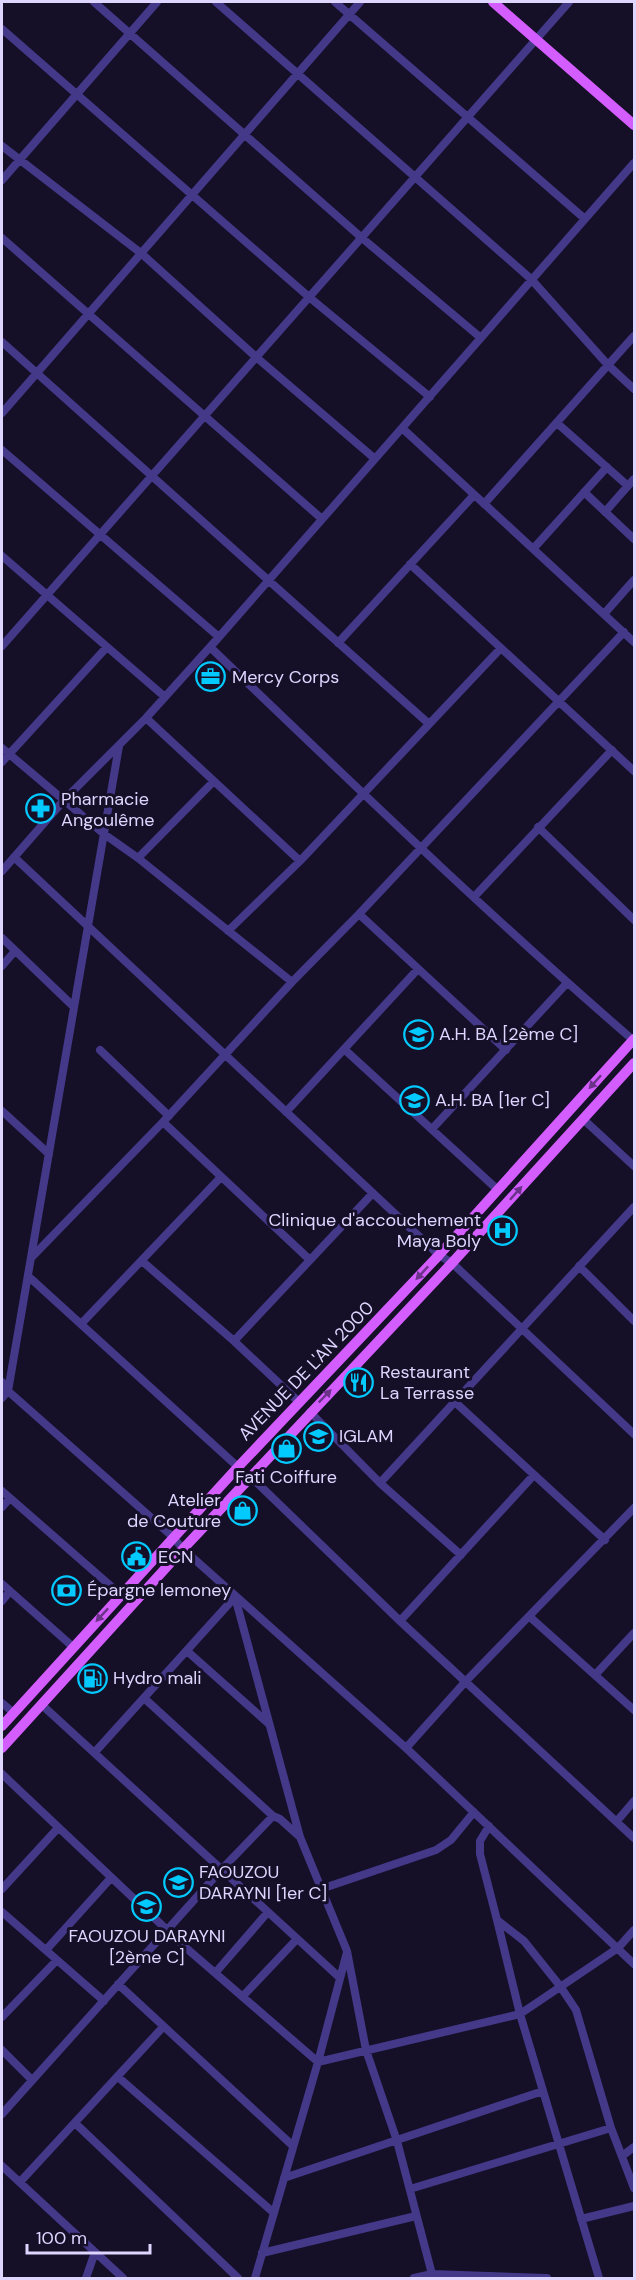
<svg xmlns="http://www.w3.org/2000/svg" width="636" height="2280" font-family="'DM Sans',sans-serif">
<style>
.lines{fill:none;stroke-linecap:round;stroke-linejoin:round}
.minor{stroke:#443889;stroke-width:8}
.major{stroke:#d45dff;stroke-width:10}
.oneway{fill:#6b3289}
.labels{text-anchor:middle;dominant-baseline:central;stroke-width:6;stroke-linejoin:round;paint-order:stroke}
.poi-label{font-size:18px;fill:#dfd6ff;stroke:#160f28;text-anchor:start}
.street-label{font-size:18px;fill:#dfd6ff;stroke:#160f28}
</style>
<rect width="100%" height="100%" fill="#160f28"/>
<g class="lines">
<!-- minor -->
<path class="minor" d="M94 2 362 238 481 338
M216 2 531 279 608 365 634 389
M335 2 585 219
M2 29 309 297 430 397
M2 146 142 254 256 357 374 458
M2 180 157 2
M2 238 322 519
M2 342 428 723
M2 413 360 2
M557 423 628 486
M402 428 634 642
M2 450 219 637
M584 492 634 539
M484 504 634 336
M605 512 634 479
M533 549 607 467
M2 556 165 697
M410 564 634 771
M604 614 634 580
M338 643 474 495
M2 646 569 2
M210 647C349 780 487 914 633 1040
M146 718 300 861
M2 748 104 834 138 858 292 982
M2 762 106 648
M538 827 634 920
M14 857 439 1255 452 1263 634 1434
M138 858 213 782
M2 871 65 799 146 718 219 637 634 163
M474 897 612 750
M359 914 506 1050
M228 931 300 861 501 648
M2 938 74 1007
M2 966 15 951
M344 1049 498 1190
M100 1050 169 1116
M2 1111 49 1154
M286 1112 418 969
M583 1119 634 1166
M163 1122 310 1260
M432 1129 567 983
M31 1258 163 1122 292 982 359 914 624 632
M142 1261 234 1341 300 1403
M579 1266 634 1321
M28 1276 238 1467
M81 1324 221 1177
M234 1341 373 1193
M2 1382 8 1391 173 1537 183 1549 406 1748 634 1964
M2 1398 8 1391 119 746
M455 1402 605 1540
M310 1412 380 1483 461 1555
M251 1477 400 1621 634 1838
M380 1483 634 1207
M2 1491 121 1595
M2 1507 10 1498
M2 1584 72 1646
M235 1597 300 1837 347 1951 366 2050 397 2141 433 2278
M2 1601 10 1591
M530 1617 634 1710
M400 1621 533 1476
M187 1651 269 1724
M595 1675 634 1633
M144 1698 273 1816 280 1819 300 1837
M2 1703 14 1713
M42 1705 339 1977
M406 1748 466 1681 634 1508
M95 1752 235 1597
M2 1774 185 1947 318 2062 520 2014 618 1948 634 1930
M617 1821 634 1801
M489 1826 480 1841V1854L497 1920 524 1941 560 1986 576 2010 611 2128 634 2188
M2 1889 58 1828
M321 1889 436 1850 451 1840 474 1812
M2 1912 104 2001
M497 1920 520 2014 599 2278
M46 1950 110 1879
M216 1972 268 1912
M118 1984 293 2146
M243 1996 297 1939
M2 2017 57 1960
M2 2050 32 2080
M118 2077 274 2213
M2 2114 221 1870 273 1816
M75 2123 238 2278
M622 2156 634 2147
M2 2166 123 2278
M284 2178 543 2091
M20 2182 163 2027
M410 2189 611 2128
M581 2219 634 2206
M262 2253 416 2216
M86 2278 95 2252
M255 2278 318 2062 347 1952
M414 2278 432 2274 547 2278"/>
<!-- major -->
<path class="major" d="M493 2 634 125
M2 1726 238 1467 439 1255 634 1039
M2 1748 183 1549 452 1263 634 1063"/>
</g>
<!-- one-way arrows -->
<defs><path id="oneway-solid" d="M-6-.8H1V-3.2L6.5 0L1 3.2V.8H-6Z" transform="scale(1.5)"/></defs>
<g class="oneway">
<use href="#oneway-solid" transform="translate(595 1082) rotate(132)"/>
<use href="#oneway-solid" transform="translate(516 1193) rotate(-48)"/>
<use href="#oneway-solid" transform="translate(422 1273) rotate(133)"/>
<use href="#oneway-solid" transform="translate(325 1396) rotate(-46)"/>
<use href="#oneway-solid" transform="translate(102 1615) rotate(133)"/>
</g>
<!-- icons -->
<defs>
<symbol id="office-ring" viewBox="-11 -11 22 22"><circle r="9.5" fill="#160f28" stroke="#02caff" stroke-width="1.5"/><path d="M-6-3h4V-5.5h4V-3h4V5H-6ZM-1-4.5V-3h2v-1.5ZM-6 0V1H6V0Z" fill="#02caff"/></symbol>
<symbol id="pharmacy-ring" viewBox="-11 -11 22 22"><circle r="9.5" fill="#160f28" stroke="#02caff" stroke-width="1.5"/><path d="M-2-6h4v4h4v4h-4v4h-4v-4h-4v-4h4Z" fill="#02caff"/></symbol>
<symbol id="school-ring" viewBox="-11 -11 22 22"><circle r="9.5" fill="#160f28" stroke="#02caff" stroke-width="1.5"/><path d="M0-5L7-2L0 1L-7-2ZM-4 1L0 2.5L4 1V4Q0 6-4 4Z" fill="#02caff"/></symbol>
<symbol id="hospital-ring" viewBox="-11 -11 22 22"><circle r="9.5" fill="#160f28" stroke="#02caff" stroke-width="1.5"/><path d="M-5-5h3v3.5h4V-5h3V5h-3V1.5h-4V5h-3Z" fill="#02caff"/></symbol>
<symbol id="restaurant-ring" viewBox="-11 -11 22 22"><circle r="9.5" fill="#160f28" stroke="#02caff" stroke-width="1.5"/><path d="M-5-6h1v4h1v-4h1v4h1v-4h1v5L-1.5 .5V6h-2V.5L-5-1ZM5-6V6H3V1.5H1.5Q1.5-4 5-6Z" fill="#02caff"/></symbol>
<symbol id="university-ring" viewBox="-11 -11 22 22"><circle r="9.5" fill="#160f28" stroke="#02caff" stroke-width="1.5"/><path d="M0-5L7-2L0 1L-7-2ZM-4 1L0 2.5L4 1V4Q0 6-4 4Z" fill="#02caff"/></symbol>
<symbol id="shop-ring" viewBox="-11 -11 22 22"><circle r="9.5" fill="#160f28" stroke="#02caff" stroke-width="1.5"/><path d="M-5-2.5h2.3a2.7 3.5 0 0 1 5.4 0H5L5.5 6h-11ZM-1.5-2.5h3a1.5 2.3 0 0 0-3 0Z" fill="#02caff"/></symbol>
<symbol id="civic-ring" viewBox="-11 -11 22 22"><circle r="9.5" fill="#160f28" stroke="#02caff" stroke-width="1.5"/><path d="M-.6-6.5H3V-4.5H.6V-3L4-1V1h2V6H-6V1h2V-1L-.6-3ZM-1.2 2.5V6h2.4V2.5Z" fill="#02caff"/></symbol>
<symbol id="bank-ring" viewBox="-11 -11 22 22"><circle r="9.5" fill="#160f28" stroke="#02caff" stroke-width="1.5"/><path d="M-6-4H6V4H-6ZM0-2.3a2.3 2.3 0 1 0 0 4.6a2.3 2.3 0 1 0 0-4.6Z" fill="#02caff"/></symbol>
<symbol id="fuel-ring" viewBox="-11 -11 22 22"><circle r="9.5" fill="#160f28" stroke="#02caff" stroke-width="1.5"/><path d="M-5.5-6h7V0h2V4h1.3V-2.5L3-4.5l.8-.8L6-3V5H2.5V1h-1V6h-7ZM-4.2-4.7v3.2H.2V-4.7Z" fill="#02caff"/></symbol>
</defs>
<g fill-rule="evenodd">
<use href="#office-ring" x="194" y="660" width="33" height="33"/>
<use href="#pharmacy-ring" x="24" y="792" width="33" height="33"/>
<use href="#school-ring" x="402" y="1018" width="33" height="33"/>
<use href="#school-ring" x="398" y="1084" width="33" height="33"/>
<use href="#hospital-ring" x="486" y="1214" width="33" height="33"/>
<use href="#restaurant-ring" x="342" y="1366" width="33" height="33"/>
<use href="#university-ring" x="302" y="1420" width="33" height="33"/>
<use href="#shop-ring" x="270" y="1432" width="33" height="33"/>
<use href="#shop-ring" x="226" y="1494" width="33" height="33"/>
<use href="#civic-ring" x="120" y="1540" width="33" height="33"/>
<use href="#bank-ring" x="50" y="1574" width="33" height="33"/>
<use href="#fuel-ring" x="76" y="1662" width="33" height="33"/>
<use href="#school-ring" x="162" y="1866" width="33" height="33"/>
<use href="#school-ring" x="130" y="1890" width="33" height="33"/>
</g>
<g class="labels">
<!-- poi labels -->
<g class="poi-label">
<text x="232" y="677">Mercy Corps</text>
<text x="61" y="799">Pharmacie<tspan x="61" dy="21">Angoulême</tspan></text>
<text x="439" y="1034">A.H. BA [2ème C]</text>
<text x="435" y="1100">A.H. BA [1er C]</text>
<text x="481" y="1220" text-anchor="end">Clinique d'accouchement<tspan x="481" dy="21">Maya Boly</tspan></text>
<text x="380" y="1372">Restaurant<tspan x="380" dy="21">La Terrasse</tspan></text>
<text x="339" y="1436">IGLAM</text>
<text x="286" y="1477" text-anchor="middle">Fati Coiffure</text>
<text x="221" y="1500" text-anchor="end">Atelier<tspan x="221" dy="21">de Couture</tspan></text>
<text x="158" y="1557">ECN</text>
<text x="87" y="1590">Épargne lemoney</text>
<text x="113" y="1678">Hydro mali</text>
<text x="199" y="1872">FAOUZOU<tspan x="199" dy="21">DARAYNI [1er C]</tspan></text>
<text x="147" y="1936" text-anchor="middle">FAOUZOU DARAYNI<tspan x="147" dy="21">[2ème C]</tspan></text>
</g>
<!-- street labels -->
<g class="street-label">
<text transform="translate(306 1371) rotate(-46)">AVENUE DE L'AN 2000</text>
</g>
</g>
<!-- border -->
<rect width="636" height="2280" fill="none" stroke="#dfd6ff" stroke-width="6"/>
<!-- scale -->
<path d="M27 2244v9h123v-9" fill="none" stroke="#dfd6ff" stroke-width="3"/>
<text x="36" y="2244" font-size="18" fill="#dfd6ff" stroke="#160f28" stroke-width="4.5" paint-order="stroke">100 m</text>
</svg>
